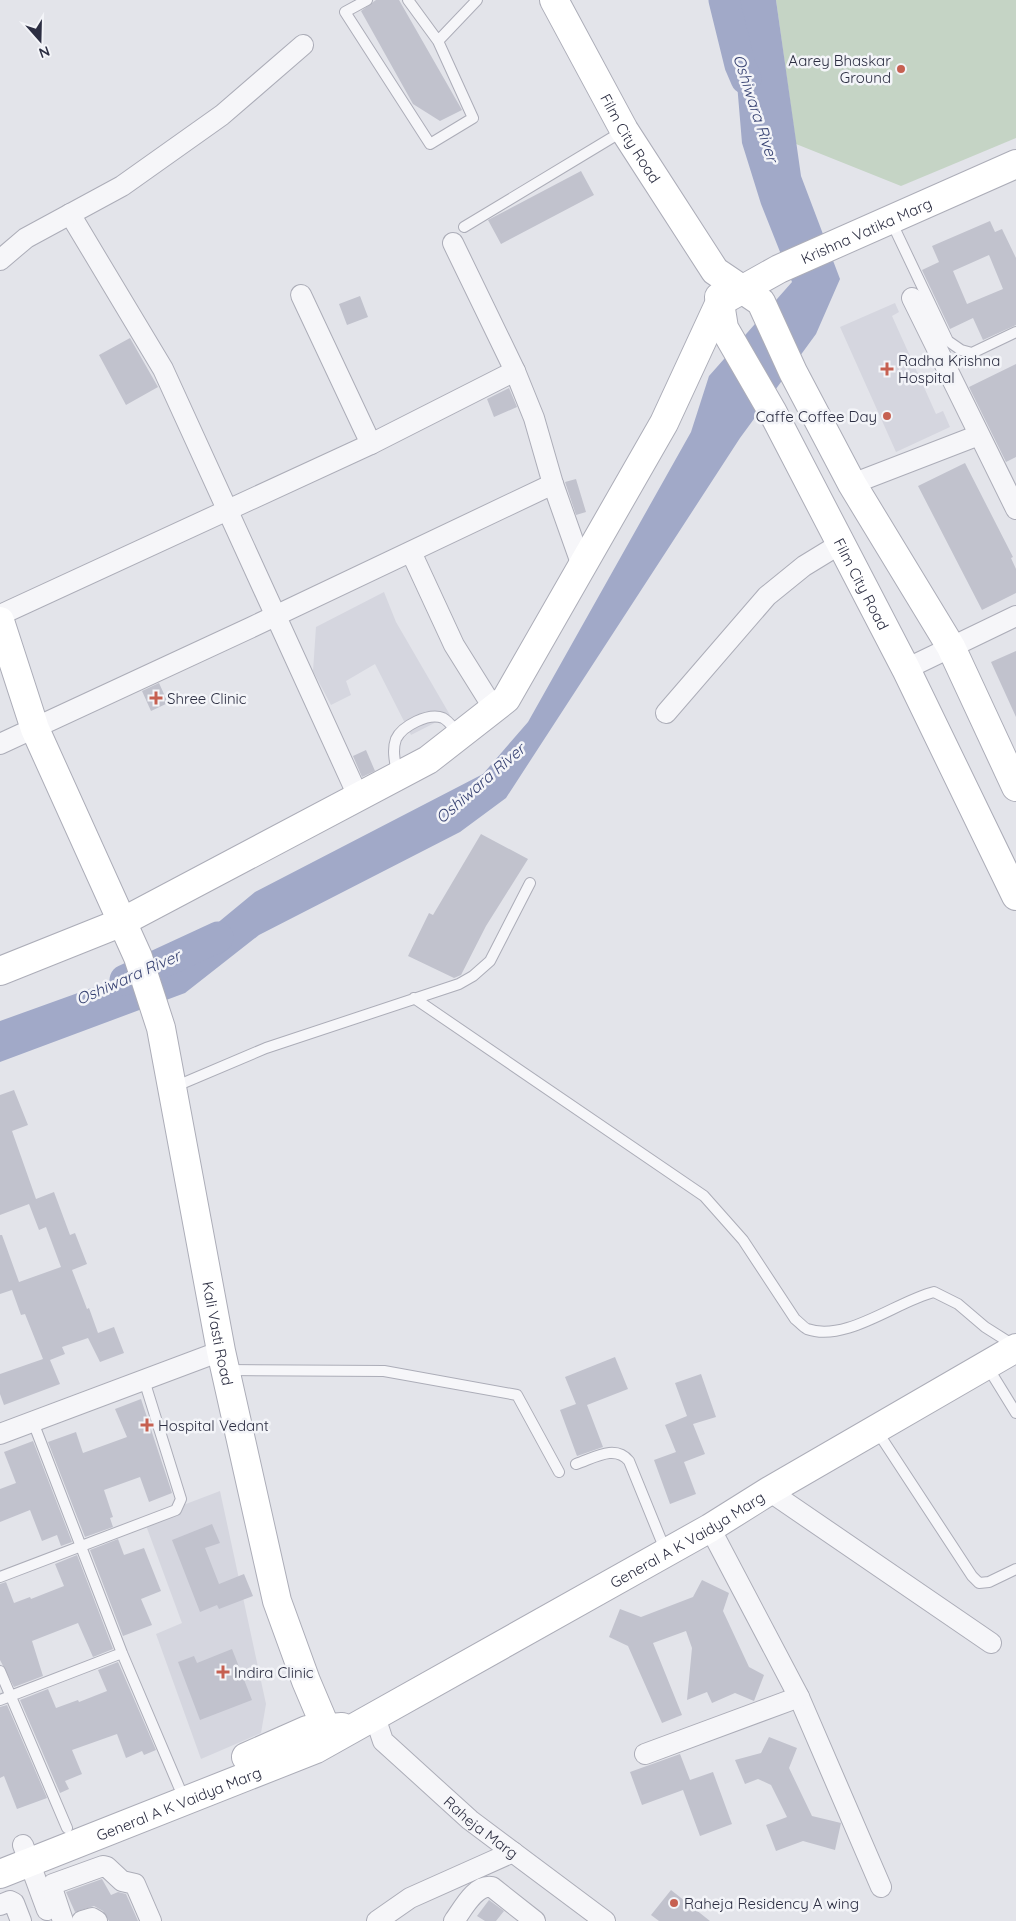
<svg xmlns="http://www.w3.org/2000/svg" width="1016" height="1921" font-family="Quicksand,sans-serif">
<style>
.built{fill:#d5d6df}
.green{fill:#c5d4c5}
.water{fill:#a1a9c8}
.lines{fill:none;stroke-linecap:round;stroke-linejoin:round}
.river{stroke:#a1a9c8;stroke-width:31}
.building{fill:#c1c2cd;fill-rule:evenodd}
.lane-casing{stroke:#acadb8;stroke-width:12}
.street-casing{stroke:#acadb8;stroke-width:22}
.secondary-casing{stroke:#acadb8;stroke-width:30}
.lane{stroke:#f6f6f9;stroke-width:10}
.street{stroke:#f6f6f9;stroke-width:20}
.secondary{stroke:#fff;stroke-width:28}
.poi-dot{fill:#c66051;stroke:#f3f4f8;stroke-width:2}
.labels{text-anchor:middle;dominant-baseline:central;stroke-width:5;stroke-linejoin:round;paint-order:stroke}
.poi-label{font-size:15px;fill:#2c2e42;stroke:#f3f4f8;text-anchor:start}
.street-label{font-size:15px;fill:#2c2e42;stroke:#f3f4f8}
.water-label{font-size:16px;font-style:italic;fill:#384373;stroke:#f3f4f8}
</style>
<rect width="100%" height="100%" fill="#e3e4ea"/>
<!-- built -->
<path class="built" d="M895 303 899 312 892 316 936 414 943 411 950 427 896 452 840 327Z
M384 592 396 622 450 715 411 735 375 664 346 681 351 695 331 705 313 671 316 627Z
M220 1491 266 1704 261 1733 201 1759 156 1634 182 1623 144 1520Z"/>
<!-- green -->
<path class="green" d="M776 0H1016V138L901 186 796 144Z"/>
<!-- water -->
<path class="water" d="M730 0H776L801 176 840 279 816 334 740 438 506 798 460 832 259 935 185 993 0 1062V1021L175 958 255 892 483 774 528 722 691 432 709 376 792 282 761 204 742 143Z"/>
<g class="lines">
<!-- river -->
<path class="river" d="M724 0 740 65 746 79
M125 980 218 937"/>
</g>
<!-- building -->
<path class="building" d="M376 0H399L462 110 440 121 413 104 361 11Z
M581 171 594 195 501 244 488 220Z
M990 221 995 232 1002 229 1016 258V325L983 340 973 318 950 329 922 270 939 262 932 246ZM989 255 1003 289 967 304 953 271Z
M360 296 368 317 347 325 339 304Z
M130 338 158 387 126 405 99 355Z
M1016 364V457L1006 462 969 387Z
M509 388 517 407 494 417 487 399Z
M965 463 1013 557 1011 558 1016 569V593L982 610 918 486Z
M576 479 586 512 576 515 565 482Z
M1016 651V717L991 662Z
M159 683 168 703 151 711 142 691Z
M366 750 375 771 362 777 353 756Z
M481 834 528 859 486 926 461 975 454 978 408 956 429 913 433 915Z
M14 1090 28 1125 12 1131 36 1199 54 1192 70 1235 75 1233 87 1264 72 1270 87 1309 89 1308 98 1333 114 1327 124 1353 100 1362 88 1338 62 1347 65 1354 50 1360 60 1384 4 1405 0 1394V1374L43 1359 25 1314 21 1315 12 1290 0 1294V1235H2L19 1282 61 1267 46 1227 39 1230 29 1204 0 1215V1095Z
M615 1357 628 1389 587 1405 603 1447 577 1456 560 1410 576 1404 565 1377Z
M701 1374 716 1417 693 1424 705 1454 684 1462 696 1494 670 1504 654 1460 676 1452 665 1425 687 1416 675 1383Z
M141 1399 172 1493 149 1502 140 1477 104 1490 113 1517 110 1518 113 1527 85 1537 48 1442 76 1432 83 1453 127 1437 115 1409Z
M33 1441 72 1542 61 1546 57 1535 42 1541 30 1510 0 1522V1489L16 1483 4 1452Z
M212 1524 220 1543 205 1548 219 1584 244 1574 253 1596 219 1609 217 1605 200 1612 172 1540Z
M118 1539 124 1555 144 1548 161 1591 141 1599 152 1625 123 1636 90 1550Z
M77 1555 113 1649 93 1657 78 1623 32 1641 43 1676 14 1687 0 1660V1584L6 1582 14 1603 30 1597 31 1599 64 1586 55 1564Z
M702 1580 729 1593 723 1611 749 1667 764 1675 754 1701 735 1693 712 1703 707 1692 687 1700 692 1648 686 1631 653 1643 682 1715 662 1723 628 1646 609 1637 620 1609 641 1617 693 1597Z
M232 1649 252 1700 200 1720 178 1662 194 1656 197 1663Z
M118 1662 156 1750 144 1755 142 1751 126 1758 117 1734 72 1750 82 1774 65 1781 69 1789 60 1793 20 1700 48 1689 56 1708 78 1700 79 1702 107 1691 98 1670Z
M7 1705 47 1798 17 1809 4 1776 0 1778V1707Z
M769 1737 797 1748 789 1768 812 1816 841 1823 835 1850 803 1841 776 1851 766 1825 787 1817 771 1785 758 1779 745 1784 735 1760 761 1753Z
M680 1754 690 1780 713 1772 732 1824 700 1836 683 1790 642 1805 630 1772Z
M102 1879 111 1895 118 1892 126 1894 138 1921H109L103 1911 94 1906 75 1912 66 1892Z
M671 1890 710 1921H659L651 1915Z
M489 1900 504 1911 496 1921H485L477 1916Z"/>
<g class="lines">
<defs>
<path id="lane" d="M367 0 345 12 430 144 473 118 438 41
M408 0 438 41 477 0
M891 221 948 341 961 350 972 353 1016 332
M464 227 623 131
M397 773C395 762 392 750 396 739 402 726 429 712 443 718 449 721 454 729 459 734
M414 998 704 1196 743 1240 795 1319C799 1322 803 1327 807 1329 846 1343 897 1301 934 1292L958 1304 985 1327 1015 1346
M174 1087 266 1048 459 984 473 976 490 961 530 883
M987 1366 1016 1413
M226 1370 384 1371 517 1395 559 1472
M33 1422 122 1653 179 1787
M877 1431 972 1576 979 1583 989 1582 1016 1569
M576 1464C594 1458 615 1444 629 1461L666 1552
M0 1577 176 1510 181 1499 144 1380
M0 1671 67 1828
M0 1700 122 1653"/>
<g id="street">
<path d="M70 214 163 369 358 796"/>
<path d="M453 243 515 371 534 418 553 484 582 566"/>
<path d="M0 260 26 238 122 186 222 115 303 45"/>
<path d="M301 295 371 444"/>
<path d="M912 298 1016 509"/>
<path d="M852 484 979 435"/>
<path d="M411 552 454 645 494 709"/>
<path d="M0 615 371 444 515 371"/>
<path d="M906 669 1016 616"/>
<path d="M666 713 767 596 804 566 840 544"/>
<path d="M0 744 252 627 553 484"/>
<path d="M0 1434 221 1351"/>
<path d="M769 1491 991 1643"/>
<path d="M710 1528 799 1697 881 1887"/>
<path id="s1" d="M375 1717 383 1741 470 1820 605 1921"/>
<path d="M645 1754 799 1697"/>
<path d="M23 1845 47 1910"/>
<path d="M0 1905 10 1901 14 1903 21 1921"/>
<path d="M63 1921 52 1888 53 1884 103 1866 107 1867 122 1881 135 1884 151 1921"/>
<path d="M82 1921 92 1918 97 1921"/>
<path d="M377 1921 410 1898 513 1852"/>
<path d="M454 1921C463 1909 475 1884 492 1887L535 1921"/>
</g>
<g id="secondary">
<path id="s2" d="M554 0 624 130 715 271 761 302 793 372 852 484 951 647 1016 787"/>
<path id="s3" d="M719 297 724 328 772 411 906 669 1016 896"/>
<path id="s4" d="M0 621 35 729 138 957 161 1028 221 1351 277 1601 306 1681 331 1740"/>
<path id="s5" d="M0 971 120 923 428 760 506 699 664 423 720 302 779 269 1016 164"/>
<path d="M246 1757 307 1730 342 1727"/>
<path id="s6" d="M0 1874 316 1749 710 1528 769 1491 1016 1348"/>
</g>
</defs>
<!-- lane casing -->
<use href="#lane" class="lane-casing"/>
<!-- street casing -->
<use href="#street" class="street-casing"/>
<!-- secondary casing -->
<use href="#secondary" class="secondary-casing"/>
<!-- lane -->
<use href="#lane" class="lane"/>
<!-- street -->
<use href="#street" class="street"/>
<!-- secondary -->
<use href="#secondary" class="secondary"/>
</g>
<!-- markers -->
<g class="poi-dot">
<circle cx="901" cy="69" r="5"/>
<path d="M884.5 361.5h5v5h5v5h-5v5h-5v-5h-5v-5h5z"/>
<circle cx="887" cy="416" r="5"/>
<path d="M153.5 690.5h5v5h5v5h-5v5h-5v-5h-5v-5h5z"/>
<path d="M144.5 1417.5h5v5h5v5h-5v5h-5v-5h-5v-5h5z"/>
<path d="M220.5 1664.5h5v5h5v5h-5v5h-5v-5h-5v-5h5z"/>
<circle cx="674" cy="1903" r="5"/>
</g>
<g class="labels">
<!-- poi labels -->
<g class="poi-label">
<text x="891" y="60" text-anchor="end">Aarey Bhaskar<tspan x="891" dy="17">Ground</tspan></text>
<text x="898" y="360">Radha Krishna<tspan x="898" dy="17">Hospital</tspan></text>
<text x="877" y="416" text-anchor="end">Caffe Coffee Day</text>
<text x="167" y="698">Shree Clinic</text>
<text x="158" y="1425">Hospital Vedant</text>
<text x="234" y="1672">Indira Clinic</text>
<text x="684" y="1903">Raheja Residency A wing</text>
</g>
<!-- street labels -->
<g class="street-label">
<text stroke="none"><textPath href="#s2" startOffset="158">Film City Road</textPath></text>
<text stroke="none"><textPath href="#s5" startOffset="1191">Krishna Vatika Marg</textPath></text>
<text stroke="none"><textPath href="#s3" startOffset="322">Film City Road</textPath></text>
<text stroke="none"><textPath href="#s4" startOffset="749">Kali Vasti Road</textPath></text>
<text stroke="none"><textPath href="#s6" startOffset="766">General A K Vaidya Marg</textPath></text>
<text stroke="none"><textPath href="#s6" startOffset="192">General A K Vaidya Marg</textPath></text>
<text stroke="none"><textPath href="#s1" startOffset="156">Raheja Marg</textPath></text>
</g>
<!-- water labels -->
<g class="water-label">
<text transform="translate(756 108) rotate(72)">Oshiwara River</text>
<text transform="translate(480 783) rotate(-41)">Oshiwara River</text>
<text transform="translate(128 977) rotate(-24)">Oshiwara River</text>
</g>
</g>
<!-- north arrow -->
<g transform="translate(40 40) rotate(160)" stroke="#f3f4f8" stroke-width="4" paint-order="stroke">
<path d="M0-4L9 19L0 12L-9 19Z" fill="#2c2e42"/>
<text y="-8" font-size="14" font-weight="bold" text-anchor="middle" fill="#2c2e42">N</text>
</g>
</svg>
